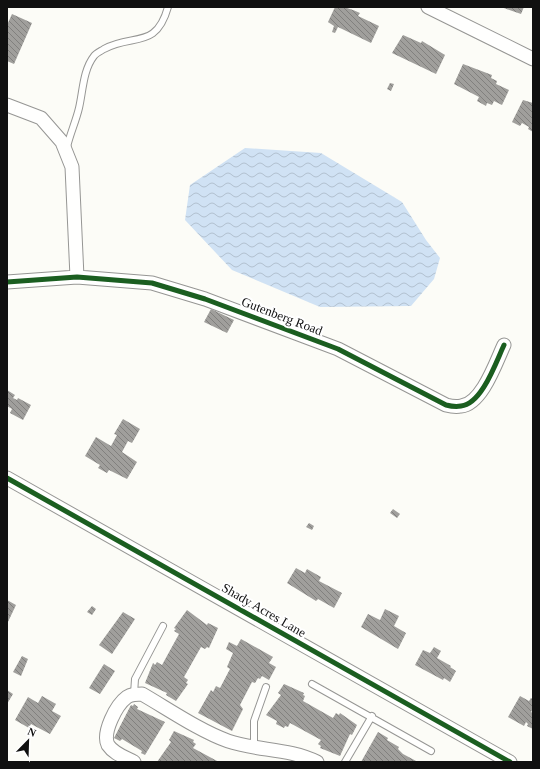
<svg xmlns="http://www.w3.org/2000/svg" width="540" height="769" font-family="'Times New Roman',serif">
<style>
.water{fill:url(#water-waves)}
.building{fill:url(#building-back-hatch)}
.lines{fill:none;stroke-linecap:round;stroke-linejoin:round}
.service-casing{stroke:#969694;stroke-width:8}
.minor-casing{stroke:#969694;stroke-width:15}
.service{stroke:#fffffe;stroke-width:6}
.minor{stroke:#fffffe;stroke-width:13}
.cycleway-casing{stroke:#fff;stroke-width:8}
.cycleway{stroke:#1b5e20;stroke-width:5}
.labels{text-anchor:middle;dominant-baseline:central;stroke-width:4;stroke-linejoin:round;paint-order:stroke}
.street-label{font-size:13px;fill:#101010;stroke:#fff}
</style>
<defs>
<pattern id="water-waves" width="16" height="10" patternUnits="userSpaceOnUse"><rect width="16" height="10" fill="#d0e2f4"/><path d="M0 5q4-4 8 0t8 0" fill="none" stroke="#b2c1d0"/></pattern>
<pattern id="building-back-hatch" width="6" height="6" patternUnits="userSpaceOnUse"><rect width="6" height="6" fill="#a09f9c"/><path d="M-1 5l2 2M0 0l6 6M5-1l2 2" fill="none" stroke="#81807e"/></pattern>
</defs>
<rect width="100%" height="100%" fill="#fcfcf7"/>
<!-- water -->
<path class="water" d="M245 148 321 153 402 202 426 240 440 258 434 279 411 306 320 307 232 270 185 220 190 185Z"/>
<!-- building -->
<path class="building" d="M335 7H344L353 10 360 13 358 16 379 26 371 43 338 27 335 33 332 32 334 26 328 22Z
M501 7H524L521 14Z
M12 14 32 23 14 64 7 61V25Z
M403 35 421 43 422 41 445 55 436 74 392 53Z
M463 64 492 75 491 78 497 81 496 84 509 90 502 105 494 101 492 105 487 103 486 106 477 101 479 97 454 84Z
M390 83 394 84 391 91 387 89Z
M523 100 533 103V132L528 129 529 127 522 123 520 126 512 122Z
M211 309 234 320 227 333 204 322Z
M7 390 15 395 13 398 17 400 18 398 31 405 23 420 10 413 12 409 7 406Z
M123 419 140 429 132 443 128 441 122 452 137 462 127 479 109 470 107 473 98 468 100 465 85 456 96 437 111 446 117 435 114 434Z
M393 509 400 514 397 518 390 513Z
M309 523 314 526 312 530 306 527Z
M296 568 305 573 307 569 321 577 319 581 342 593 334 608 318 599 316 601 287 583Z
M7 600 16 605 7 624Z
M92 606 96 609 92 615 87 612Z
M385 609 399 616 394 626 406 633 398 649 361 627 368 614 380 620Z
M187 610 207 625 208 623 218 628 209 648 207 647 205 649 201 647 184 677 188 680 186 683 188 684 176 701 166 695 167 693 145 683 153 663 155 665 157 662 162 665 179 634 174 631 176 629 174 628Z
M123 612 135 619 112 654 99 645Z
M241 639 273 657 269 663 276 667 269 680 262 676 260 679 258 678 255 683 252 682 240 705 243 709 232 731 198 713 211 690 213 692 216 686 220 688 230 669 227 667 233 653 226 649 229 642 237 646Z
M434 647 441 651 437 658 451 666 450 667 456 671 450 682 444 678 443 680 415 665 423 650 430 653Z
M22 656 28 659 21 676 13 672Z
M104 664 115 671 100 694 89 688Z
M284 684 304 693 303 695 305 696 303 701 333 718 336 713 339 715 340 713 357 725 352 735 350 734 340 756 320 748 321 746 318 744 321 740 290 723 288 727 285 726 284 728 276 724 277 721 266 715 281 695 278 693Z
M7 690 13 694 7 704Z
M42 696 56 704 52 711 61 716 50 734 31 724 29 728 15 720 28 697 38 703Z
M520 696 529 701 531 698 533 699V709L531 712 533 713V729L527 726 528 724 526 722 524 726 508 717Z
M134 704 138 707 137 709 165 722 145 755 141 753 142 751 122 739 120 741 114 738 131 705 133 706Z
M174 731 194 740 193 742 196 744 193 748 219 762H157L171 742 169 740Z
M378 732 388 738 387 740 399 747 398 749 403 754 418 762H361Z"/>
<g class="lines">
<defs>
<path id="service" d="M67 147C70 134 76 121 79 108 83 91 83 70 94 56 96 53 101 51 104 49 133 33 156 50 168 7
M312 684 431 751
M134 694 135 679 163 626
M254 746V721L266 687
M345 762 372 716"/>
<path id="minor" d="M428 7 533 59
M7 105 41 118 62 142 72 167 77 277
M7 282 77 277 152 283 205 299 338 349 446 405C450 406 456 407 461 406 482 404 496 362 504 345
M7 478 510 762
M134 762C125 757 114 754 108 745 102 733 116 705 127 697 131 694 136 694 142 694 168 709 200 731 228 741 257 751 289 748 317 762"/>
</defs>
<!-- service casing -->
<use href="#service" class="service-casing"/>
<!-- minor casing -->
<use href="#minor" class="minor-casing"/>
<!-- service -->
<use href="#service" class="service"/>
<!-- minor -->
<use href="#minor" class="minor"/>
<defs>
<path id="cycleway" d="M7 282 77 277 152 283 205 299 338 349 446 405C450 406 456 407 461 406 482 404 496 362 504 345
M7 478 510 762"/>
</defs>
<!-- cycleway casing -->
<use href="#cycleway" class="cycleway-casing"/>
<!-- cycleway -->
<use href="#cycleway" class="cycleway"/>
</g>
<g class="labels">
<!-- street labels -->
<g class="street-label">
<text transform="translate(282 316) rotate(21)">Gutenberg Road</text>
<text transform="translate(264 610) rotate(30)">Shady Acres Lane</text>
</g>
</g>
<!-- border -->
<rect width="540" height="769" fill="none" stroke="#101010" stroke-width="16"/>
<!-- north arrow -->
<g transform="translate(28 741) rotate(23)" stroke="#ffffff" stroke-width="3" paint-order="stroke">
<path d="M0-3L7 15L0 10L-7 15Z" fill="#101010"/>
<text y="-6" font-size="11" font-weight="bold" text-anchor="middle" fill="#101010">N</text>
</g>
</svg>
